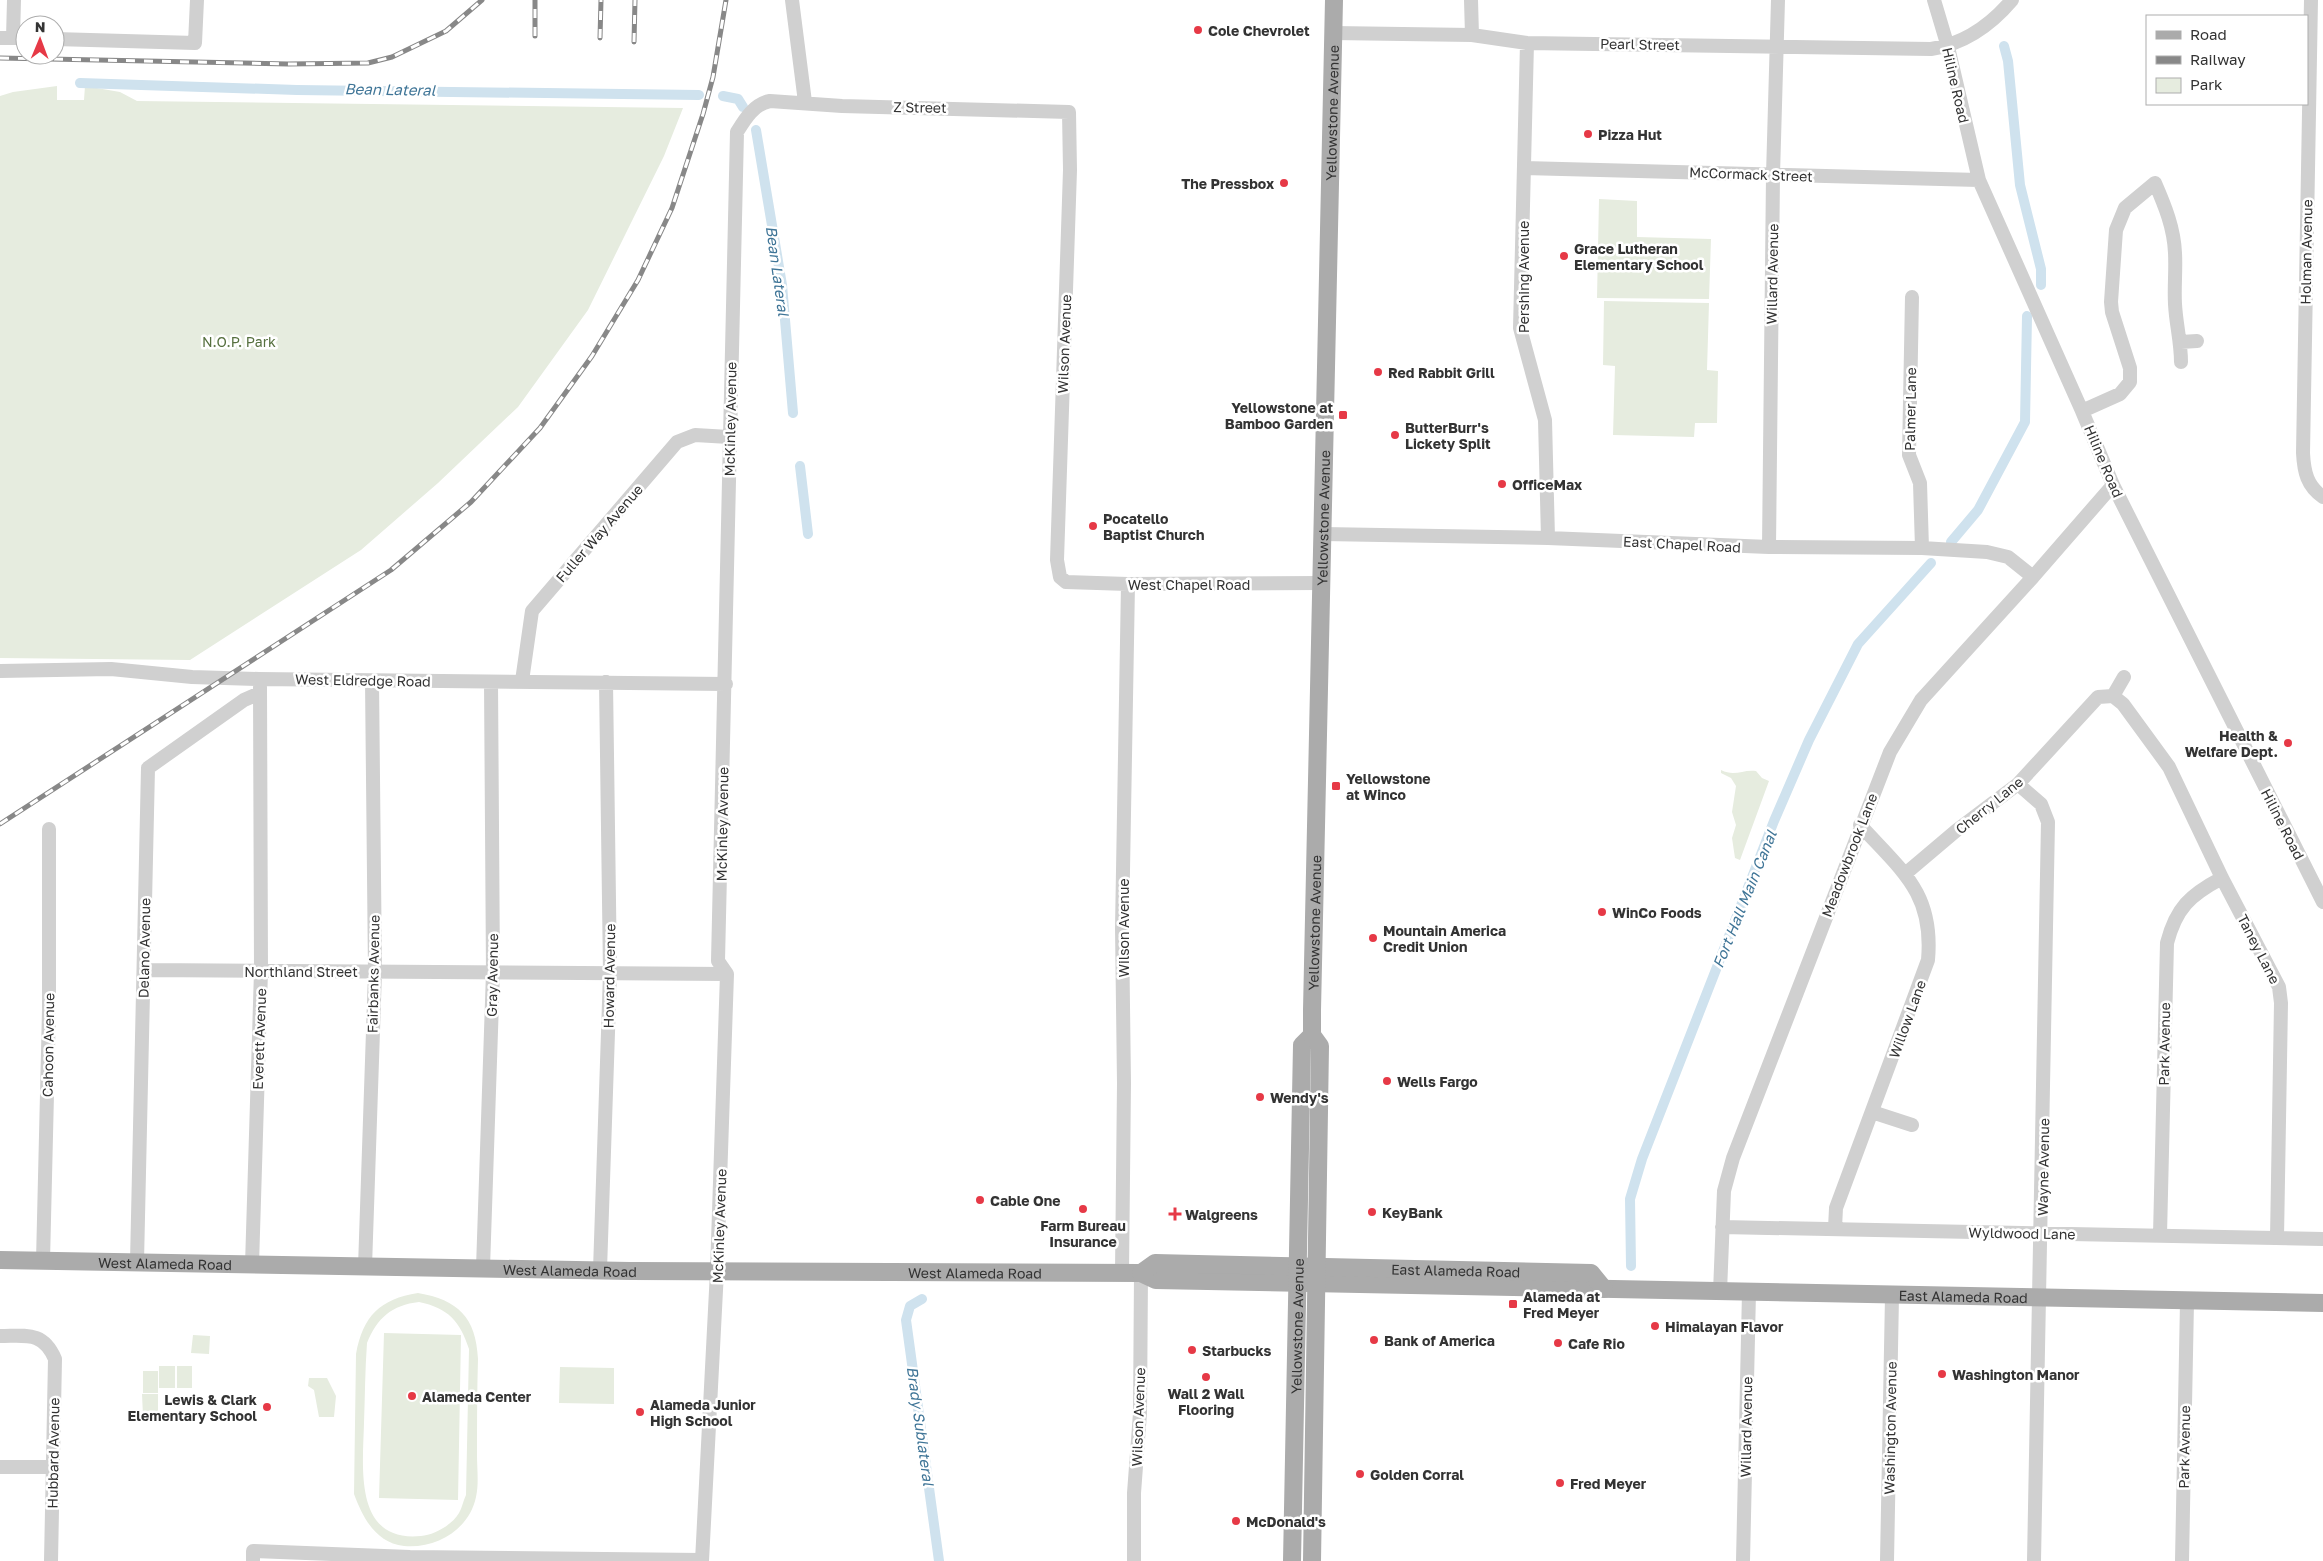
<svg xmlns="http://www.w3.org/2000/svg" width="2323" height="1561" font-family="'Golos Text',sans-serif">
<style>
.green{fill:#e6ecdf;fill-rule:evenodd}
.lines{fill:none;stroke-linecap:round;stroke-linejoin:round}
.canal{stroke:#cfe2ee;stroke-width:10}
.minor{stroke:#d0d0d0;stroke-width:14}
.major{stroke:#ababab;stroke-width:18}
.rail-casing{stroke:#888;stroke-width:5}
.rail{stroke:#fff;stroke-width:3;stroke-dasharray:9;stroke-linecap:butt}
.poi-dot{fill:#e63946;stroke:#fff;stroke-width:2}
.labels{text-anchor:middle;dominant-baseline:central;stroke-width:5;stroke-linejoin:round;paint-order:stroke}
.poi-label{font-size:14px;font-weight:bold;fill:#333;stroke:#fff;text-anchor:start}
.street-label{font-size:14px;fill:#333;stroke:#fff}
.park-label{font-size:14px;fill:#56703f;stroke:#fff}
.water-label{font-size:15px;font-style:italic;fill:#3f7597;stroke:#fff}
</style>
<rect width="100%" height="100%" fill="#fff"/>
<!-- green -->
<path class="green" d="M57 86V100H84L85 86 120 92 137 101 683 108 664 156 588 310 518 407 438 483 361 550 190 660 0 658V96L13 92Z
M1599 199 1637 201V237L1711 239 1709 299 1597 298Z
M1604 301 1709 303 1707 370 1718 371 1717 423H1695L1694 437 1613 435 1615 366 1603 365Z
M1721 770C1735 777 1743 769 1756 771L1762 778 1769 781 1740 860 1735 858 1732 838 1736 825 1732 812 1736 786 1731 778 1721 773Z
M418 1293C458 1300 476 1317 478 1359 477 1391 477 1423 477 1455 477 1468 479 1484 476 1497 469 1530 436 1549 404 1546 376 1543 363 1518 354 1494L356 1354C363 1316 380 1299 418 1293ZM419 1302C448 1308 460 1321 469 1349L466 1495C463 1501 462 1508 459 1513 452 1525 434 1535 421 1536 353 1543 363 1466 364 1423 365 1396 365 1370 367 1343 377 1318 392 1305 419 1302Z
M384 1333 461 1335 458 1500 379 1498Z
M193 1335 210 1336 209 1354 191 1353Z
M159 1366H175V1388H159Z
M177 1366H192V1388H177Z
M560 1367 614 1368V1404L559 1403Z
M143 1371H158V1393H143Z
M309 1378H327L336 1396 334 1417H319L314 1390 308 1386Z
M142 1394H158V1416H143Z"/>
<g class="lines">
<!-- canal -->
<path class="canal" d="M2004 46 2008 61 2020 185 2041 269V285
M80 83 297 90 699 95
M723 96 738 99 743 107
M756 130 782 285 793 413
M800 466 808 534
M1951 542 1978 510 2025 422 2027 316
M1631 1266 1630 1199 1642 1159 1774 821 1809 740 1858 644 1931 563
M922 1299 910 1306 906 1320 939 1561"/>
<!-- minor -->
<path class="minor" d="M792 0 805 102
M1471 0 1472 35
M1934 0 1948 47 1979 180 2082 411 2113 485 2323 902
M2311 0 2303 453C2304 472 2307 486 2323 497
M1333 33 1472 35 1527 43 1931 49C1964 44 1990 26 2012 0
M0 38H25
M13 38 14 0
M55 39 195 43 197 0
M1527 43 1520 328 1545 420 1548 538
M1524 168 1979 180
M1912 297 1909 455 1920 483 1922 548
M2181 342 2197 341
M2082 411 2120 394 2130 382V368L2112 312 2111 302 2116 230 2125 208 2155 183C2165 206 2174 228 2175 253 2176 270 2174 287 2175 304 2176 324 2181 342 2181 362
M1323 534 1548 538 1769 547 1922 548 1987 552 2008 557 2033 577
M1769 547 1773 175 1778 0
M0 671 111 669 192 677 259 679 726 684
M522 681 532 611 677 442 695 435 729 437
M2113 696 2123 704 2169 767 2222 878 2279 987 2281 1003 2277 1238
M2113 696 2124 677
M2018 784 2041 804 2048 822 2034 1561
M1905 874 1957 830 2018 784 2098 697 2113 696
M144 970 727 974
M1872 1112 1912 1125
M1722 1227 2323 1239
M1835 1228 1836 1208 1928 960C1934 893 1902 871 1860 825
M2160 1235 2167 943C2176 908 2190 895 2222 878
M43 1261 49 1010V829
M137 1262 148 768 244 700 260 693
M252 1265 261 971 260 687
M365 1267 375 972 372 681
M483 1268 493 972 491 682
M600 1270 610 973 606 682
M1122 1273 1124 1083 1122 928 1128 584
M1720 1292 1724 1191 1733 1158 1890 752 1921 700 2033 577 2113 485
M0 1336C26 1336 43 1331 55 1359L51 1561
M0 1467H53
M253 1561V1551L410 1557 702 1560
M702 1561 717 1271 727 974 718 961 737 132C745 119 754 104 770 101L842 106 1069 112 1070 170 1057 560 1060 577 1066 582 1128 584 1321 583
M1134 1561V1493L1140 1413 1141 1273
M1743 1561 1749 1292
M1887 1561 1892 1296
M2182 1561 2187 1302"/>
<!-- major -->
<g class="major">
<path id="s1" d="M0 1260 630 1271 1141 1273 1156 1280 2323 1303"/>
<path id="s2" d="M1141 1273 1155 1263 1591 1273 1604 1289"/>
<path id="s3" d="M1292 1561 1302 1045 1312 1035"/>
<path id="s4" d="M1312 1561 1320 1046 1312 1035V1010L1334 0"/>
</g>
<defs>
<path id="rail" d="M535 36V0
M600 38 601 0
M634 42 635 0
M0 58 288 64 368 63 392 57 446 31 482 0
M0 824 391 570 471 502 540 428 592 356 638 280 672 208 703 114 713 77 726 0"/>
</defs>
<!-- rail casing -->
<use href="#rail" class="rail-casing"/>
<!-- rail -->
<use href="#rail" class="rail"/>
</g>
<!-- markers -->
<g class="poi-dot">
<circle cx="1198" cy="30" r="5"/>
<circle cx="1588" cy="134" r="5"/>
<circle cx="1284" cy="183" r="5"/>
<circle cx="1564" cy="256" r="5"/>
<circle cx="1378" cy="372" r="5"/>
<rect x="1338" y="410" width="10" height="10" rx="2.5"/>
<circle cx="1395" cy="435" r="5"/>
<circle cx="1502" cy="484" r="5"/>
<circle cx="1093" cy="526" r="5"/>
<circle cx="2288" cy="743" r="5"/>
<rect x="1331" y="781" width="10" height="10" rx="2.5"/>
<circle cx="1602" cy="912" r="5"/>
<circle cx="1373" cy="938" r="5"/>
<circle cx="1387" cy="1081" r="5"/>
<circle cx="1260" cy="1097" r="5"/>
<circle cx="980" cy="1200" r="5"/>
<circle cx="1083" cy="1209" r="5"/>
<circle cx="1372" cy="1212" r="5"/>
<path d="M1172.5 1206.5h5v5h5v5h-5v5h-5v-5h-5v-5h5z"/>
<rect x="1508" y="1299" width="10" height="10" rx="2.5"/>
<circle cx="1655" cy="1326" r="5"/>
<circle cx="1374" cy="1340" r="5"/>
<circle cx="1558" cy="1343" r="5"/>
<circle cx="1192" cy="1350" r="5"/>
<circle cx="1942" cy="1374" r="5"/>
<circle cx="1206" cy="1377" r="5"/>
<circle cx="412" cy="1396" r="5"/>
<circle cx="267" cy="1407" r="5"/>
<circle cx="640" cy="1412" r="5"/>
<circle cx="1360" cy="1474" r="5"/>
<circle cx="1560" cy="1483" r="5"/>
<circle cx="1236" cy="1521" r="5"/>
</g>
<g class="labels">
<!-- poi labels -->
<g class="poi-label">
<text x="1208" y="30">Cole Chevrolet</text>
<text x="1598" y="134">Pizza Hut</text>
<text x="1274" y="183" text-anchor="end">The Pressbox</text>
<text x="1574" y="248">Grace Lutheran<tspan x="1574" dy="16">Elementary School</tspan></text>
<text x="1388" y="372">Red Rabbit Grill</text>
<text x="1333" y="407" text-anchor="end">Yellowstone at<tspan x="1333" dy="16">Bamboo Garden</tspan></text>
<text x="1405" y="427">ButterBurr's<tspan x="1405" dy="16">Lickety Split</tspan></text>
<text x="1512" y="484">OfficeMax</text>
<text x="1103" y="518">Pocatello<tspan x="1103" dy="16">Baptist Church</tspan></text>
<text x="2278" y="735" text-anchor="end">Health &amp;<tspan x="2278" dy="16">Welfare Dept.</tspan></text>
<text x="1346" y="778">Yellowstone<tspan x="1346" dy="16">at Winco</tspan></text>
<text x="1612" y="912">WinCo Foods</text>
<text x="1383" y="930">Mountain America<tspan x="1383" dy="16">Credit Union</tspan></text>
<text x="1397" y="1081">Wells Fargo</text>
<text x="1270" y="1097">Wendy's</text>
<text x="990" y="1200">Cable One</text>
<text x="1382" y="1212">KeyBank</text>
<text x="1185" y="1214">Walgreens</text>
<text x="1083" y="1225" text-anchor="middle">Farm Bureau<tspan x="1083" dy="16">Insurance</tspan></text>
<text x="1523" y="1296">Alameda at<tspan x="1523" dy="16">Fred Meyer</tspan></text>
<text x="1665" y="1326">Himalayan Flavor</text>
<text x="1384" y="1340">Bank of America</text>
<text x="1568" y="1343">Cafe Rio</text>
<text x="1202" y="1350">Starbucks</text>
<text x="1952" y="1374">Washington Manor</text>
<text x="1206" y="1393" text-anchor="middle">Wall 2 Wall<tspan x="1206" dy="16">Flooring</tspan></text>
<text x="422" y="1396">Alameda Center</text>
<text x="257" y="1399" text-anchor="end">Lewis &amp; Clark<tspan x="257" dy="16">Elementary School</tspan></text>
<text x="650" y="1404">Alameda Junior<tspan x="650" dy="16">High School</tspan></text>
<text x="1370" y="1474">Golden Corral</text>
<text x="1570" y="1483">Fred Meyer</text>
<text x="1246" y="1521">McDonald's</text>
</g>
<!-- street labels -->
<g class="street-label">
<text transform="translate(1640 44) rotate(1)">Pearl Street</text>
<text transform="translate(1956 85) rotate(77)">Hiline Road</text>
<text transform="translate(920 107) rotate(1)">Z Street</text>
<text stroke="none"><textPath href="#s4" startOffset="1451">Yellowstone Avenue</textPath></text>
<text transform="translate(1751 174) rotate(2)">McCormack Street</text>
<text transform="translate(2306 252) rotate(-89)">Holman Avenue</text>
<text transform="translate(1772 274) rotate(-89)">Willard Avenue</text>
<text transform="translate(1523 277) rotate(-90)">Pershing Avenue</text>
<text transform="translate(1064 344) rotate(-88)">Wilson Avenue</text>
<text transform="translate(1910 409) rotate(-89)">Palmer Lane</text>
<text transform="translate(730 419) rotate(-89)">McKinley Avenue</text>
<text transform="translate(2104 461) rotate(67)">Hiline Road</text>
<text stroke="none"><textPath href="#s4" startOffset="1046">Yellowstone Avenue</textPath></text>
<text transform="translate(599 533) rotate(-49)">Fuller Way Avenue</text>
<text transform="translate(1682 544) rotate(3)">East Chapel Road</text>
<text x="1189" y="584">West Chapel Road</text>
<text transform="translate(363 680) rotate(1)">West Eldredge Road</text>
<text transform="translate(1989 805) rotate(-39)">Cherry Lane</text>
<text transform="translate(722 824) rotate(-89)">McKinley Avenue</text>
<text transform="translate(2283 824) rotate(63)">Hiline Road</text>
<text transform="translate(1849 855) rotate(-69)">Meadowbrook Lane</text>
<text stroke="none"><textPath href="#s4" startOffset="641">Yellowstone Avenue</textPath></text>
<text transform="translate(1123 928) rotate(-90)">Wilson Avenue</text>
<text transform="translate(144 948) rotate(-89)">Delano Avenue</text>
<text transform="translate(2259 949) rotate(63)">Taney Lane</text>
<text x="301" y="971">Northland Street</text>
<text transform="translate(373 974) rotate(-89)">Fairbanks Avenue</text>
<text transform="translate(492 975) rotate(-89)">Gray Avenue</text>
<text transform="translate(609 976) rotate(-89)">Howard Avenue</text>
<text transform="translate(1907 1019) rotate(-70)">Willow Lane</text>
<text transform="translate(259 1039) rotate(-88)">Everett Avenue</text>
<text transform="translate(2164 1044) rotate(-89)">Park Avenue</text>
<text transform="translate(48 1045) rotate(-89)">Cahoon Avenue</text>
<text transform="translate(2043 1167) rotate(-89)">Wayne Avenue</text>
<text transform="translate(719 1226) rotate(-88)">McKinley Avenue</text>
<text transform="translate(2022 1233) rotate(1)">Wyldwood Lane</text>
<text stroke="none"><textPath href="#s1" startOffset="165">West Alameda Road</textPath></text>
<text stroke="none"><textPath href="#s1" startOffset="570">West Alameda Road</textPath></text>
<text stroke="none"><textPath href="#s2" startOffset="318">East Alameda Road</textPath></text>
<text stroke="none"><textPath href="#s1" startOffset="975">West Alameda Road</textPath></text>
<text stroke="none"><textPath href="#s1" startOffset="1965">East Alameda Road</textPath></text>
<text stroke="none"><textPath href="#s3" startOffset="235">Yellowstone Avenue</textPath></text>
<text transform="translate(1138 1417) rotate(-88)">Wilson Avenue</text>
<text transform="translate(1746 1427) rotate(-89)">Willard Avenue</text>
<text transform="translate(1890 1428) rotate(-89)">Washington Avenue</text>
<text transform="translate(2184 1447) rotate(-89)">Park Avenue</text>
<text transform="translate(53 1453) rotate(-89)">Hubbard Avenue</text>
</g>
<!-- park labels -->
<g class="park-label">
<text x="239" y="341">N.O.P. Park</text>
</g>
<!-- water labels -->
<g class="water-label">
<text transform="translate(390 89) rotate(1)">Bean Lateral</text>
<text transform="translate(778 271) rotate(82)">Bean Lateral</text>
<text transform="translate(1744 899) rotate(-68)">Fort Hall Main Canal</text>
<text transform="translate(921 1426) rotate(82)">Brady Sublateral</text>
</g>
</g>
<!-- legend -->
<rect x="2146" y="15" width="162" height="90" fill="#ffffff" stroke="#adadad"/>
<rect x="2156" y="31" width="25" height="8" fill="#ababab" stroke="#adadad"/>
<text x="2190" y="40" font-size="15" fill="#333333">Road</text>
<rect x="2156" y="56" width="25" height="8" fill="#888888" stroke="#adadad"/>
<text x="2190" y="65" font-size="15" fill="#333333">Railway</text>
<rect x="2156" y="78" width="25" height="15" fill="#e6ecdf" stroke="#adadad"/>
<text x="2190" y="90" font-size="15" fill="#333333">Park</text>
<!-- north arrow -->
<g transform="translate(40 40) rotate(1)"><circle r="24" fill="#ffffff" stroke="#adadad"/>
<path d="M0-4L9 19L0 12L-9 19Z" fill="#e63946"/>
<text y="-8" font-size="14" font-weight="bold" text-anchor="middle" fill="#333333">N</text>
</g>
</svg>
